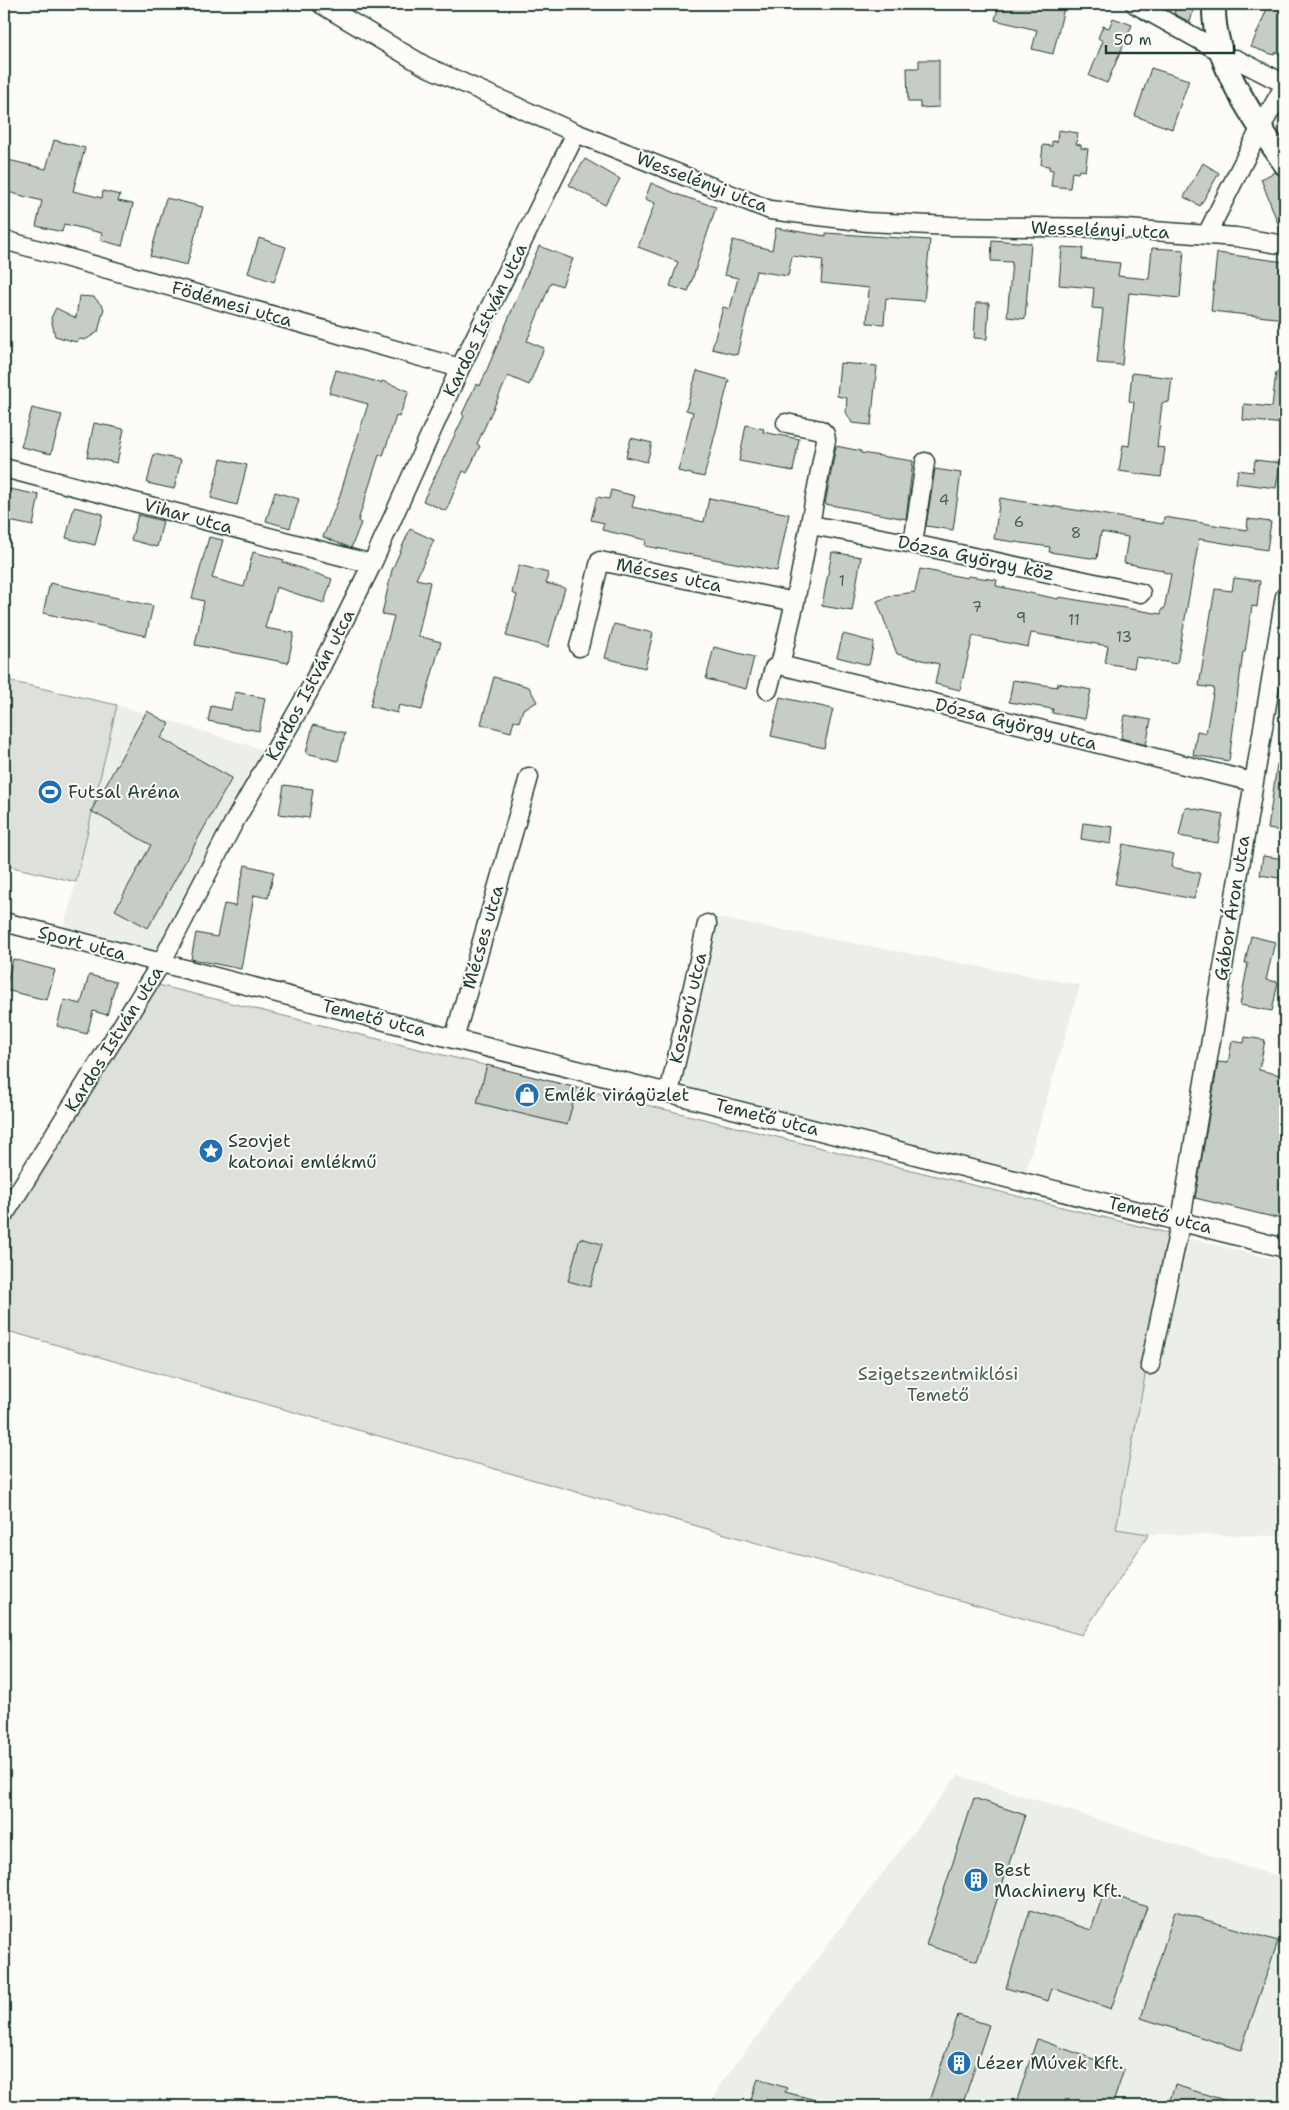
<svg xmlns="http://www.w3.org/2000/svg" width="1289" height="2110" font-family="'Shantell Sans',sans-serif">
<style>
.built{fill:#eceee9}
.green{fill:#dde0db;stroke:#7e8e88}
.building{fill:#c6cdc7;stroke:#1f3d34}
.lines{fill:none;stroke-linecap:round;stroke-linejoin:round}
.minor-casing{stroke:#1f3d34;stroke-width:21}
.tertiary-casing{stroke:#1f3d34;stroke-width:26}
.minor{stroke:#fdfcf7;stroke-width:18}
.tertiary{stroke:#fdfcf7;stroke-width:22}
.labels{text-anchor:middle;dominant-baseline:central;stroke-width:4;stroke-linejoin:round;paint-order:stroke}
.number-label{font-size:15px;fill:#496159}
.street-label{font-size:18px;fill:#1f3d34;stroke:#fdfcf7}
.poi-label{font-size:18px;fill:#1f3d34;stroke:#fdfcf7;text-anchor:start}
.park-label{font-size:18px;fill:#455e55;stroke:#fdfcf7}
</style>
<rect width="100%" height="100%" fill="#fdfcf7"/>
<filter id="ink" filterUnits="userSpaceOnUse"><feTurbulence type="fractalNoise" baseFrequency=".02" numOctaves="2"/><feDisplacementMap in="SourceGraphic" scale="10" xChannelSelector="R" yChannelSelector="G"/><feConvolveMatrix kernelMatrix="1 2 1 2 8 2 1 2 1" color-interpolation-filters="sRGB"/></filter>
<g filter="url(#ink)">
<!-- built -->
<path class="built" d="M117 705 274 753 161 963 61 937 76 882Z
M712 917 1080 985 1023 1181 673 1093Z
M1172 1234 1285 1262V1536L1149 1534 1116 1529Z
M958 1775 1285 1879V2106H712L719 2086Z"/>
<!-- green -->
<path class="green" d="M4 680 117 705 76 882 4 865Z
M158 985 1172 1234 1116 1529 1149 1534 1082 1635 4 1330V1233Z"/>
<!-- building -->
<path class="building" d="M999 4H1065L1053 54 1032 49 1037 30 995 20Z
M1176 4H1195L1190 22 1174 14Z
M1269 4H1285V56L1276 52 1274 55 1251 47Z
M1113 18 1132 25 1107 83 1089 76 1103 41 1098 38 1103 26 1109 28Z
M919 60H939V107L920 108V102H908L907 68H919Z
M1151 68 1189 80 1172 129 1135 116Z
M1058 130 1078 133 1076 144 1081 145V148L1088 149 1085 171 1079 170 1078 173 1072 172 1070 188 1051 186 1053 170 1049 169V166L1041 165 1043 145 1052 146V141L1057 142Z
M54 140 85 148 73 191 102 198 103 191 120 195 118 201 133 204 122 246 100 240 102 233 64 224 62 232 36 226 42 201 4 191V159L46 169Z
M585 159 620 179 605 205 569 185Z
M1203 163 1219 173 1200 206 1184 197Z
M1275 172 1281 176 1285 183V234H1282L1261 179Z
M651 183 679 195 716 207 688 292 670 286 678 262 638 247 655 203 645 199Z
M166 198 203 207 187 265 150 256Z
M776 228 826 236V233L930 240 924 301 886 298 884 324 867 323 869 288 821 283 823 260 792 256 788 276 756 271 737 355 712 349 723 307 730 309 738 278 724 275 733 240 772 250Z
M259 238 286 247 274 282 248 273Z
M992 240 1031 243 1025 319 1007 317 1012 262 991 261Z
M539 246 573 259 562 286 551 282 527 341 544 348 529 385 508 376 477 444 480 446 467 473 463 471 446 511 423 501 464 416 462 414 476 384 480 386Z
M1062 247 1083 248 1082 259 1120 263 1118 276 1149 279 1152 248 1184 250 1180 298 1129 293 1122 365 1097 363 1103 309 1092 308 1094 288 1059 285Z
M1217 253 1285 262V319L1211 311Z
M79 296 94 297 104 308 98 332 85 340 80 339 76 342 55 336 51 318 56 308 76 318Z
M976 303H989L987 339 974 338Z
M840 363 877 366 871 425 852 423 846 412 847 398 837 396Z
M336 370 381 383 382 381 409 391 399 417 396 416 383 456 379 455 358 521 361 523 351 548 323 537 338 501 368 404 329 393Z
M697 371 729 380 704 477 678 471 693 412 686 410Z
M1276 372 1285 373V424L1243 420 1244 404 1272 407Z
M1132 373 1172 378 1169 402 1162 403 1157 447 1165 448 1161 477 1119 471 1123 445 1129 446 1134 402 1129 401Z
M32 408 62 415 51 454 21 447Z
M94 423 124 429 117 463 87 457Z
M746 425 764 429 763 432 799 439 793 471 739 461Z
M631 438 652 443 647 462 626 457Z
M836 446 861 451V453L913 461 906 519 825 504Z
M154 454 181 460 174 489 147 483Z
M221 459 247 465 237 505 211 498Z
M1255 460 1280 463 1276 488 1236 483 1238 470 1253 472Z
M935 469 961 473 953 530 926 526Z
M10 489 39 495 33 526 4 520Z
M611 490 635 496 632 507 704 522 709 498 789 514 777 571 645 546 646 540 602 530 604 523 591 520 597 497 609 499Z
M275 492 299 499 290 528 266 521Z
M1000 498 1163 524 1164 517 1247 530 1248 519 1271 522 1267 550 1199 539 1177 664 1136 657 1134 668 1105 663 1108 646 1031 633 1028 647 973 636 960 690 935 684 939 664 897 654 877 601 893 595 915 592 920 569 967 578 968 576 997 580 996 586 1058 599 1059 597 1161 614 1162 609H1164L1171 574 1163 572V570L1124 563 1128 537 1101 532 1097 559 1049 552 1050 547 994 539Z
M74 507 103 514 95 545 66 538Z
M138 515 163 521 157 547 131 540Z
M410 529 434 540 416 579 430 582 418 636 441 642 422 710 399 705 397 713 370 706 394 616 382 614 392 570Z
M209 537 223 540 212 578 244 587 253 552 284 560 283 562 332 579 324 603 276 587 265 628 294 633 288 663 195 645 204 601 192 598Z
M832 552 861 557 852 611 822 606Z
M519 565 548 573 546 583 565 588 548 647 506 636 517 595 512 593Z
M1234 578 1260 581 1257 607 1252 606 1245 652H1243L1229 761 1193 755 1197 731 1206 733 1214 688 1199 686 1215 589 1232 591Z
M50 583 153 606 146 636 43 613Z
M614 624 653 633 645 668 605 658Z
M843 634 874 642 869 665 837 657Z
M714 647 754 657 746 689 706 679Z
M494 677 529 687 537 702 523 709 519 722 514 720 511 732 481 724Z
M1013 680 1057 687 1058 683 1091 690 1085 719 1052 713 1053 709 1009 702Z
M235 692 265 698 259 731 208 721 211 706 231 710Z
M780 697 833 709 824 748 771 736Z
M147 711 170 724 161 738 232 778 148 928 115 910 151 845 91 811Z
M1125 715 1151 720 1146 745 1121 738Z
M313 725 345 733 338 761 306 753Z
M1277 764 1285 765V831L1268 829Z
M284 785 313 789 309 818 279 814Z
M1185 807 1223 814 1218 843 1179 836Z
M1083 823 1113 827 1111 844 1081 839Z
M1123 844 1174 854 1171 867 1200 873 1194 899 1115 884Z
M1263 856 1285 859V879L1260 875Z
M245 865 274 872 268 898 254 895 241 969 191 959 196 933 217 937 224 904 235 906Z
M1251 936 1275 942 1266 980 1278 982 1272 1011 1240 1005 1248 963H1245Z
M13 959 55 970 47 1000 5 990Z
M89 975 116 982 107 1015 93 1011 87 1034 57 1026 64 1000 81 1004Z
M1245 1037 1265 1040 1259 1070 1285 1076V1220L1195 1198 1218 1062 1228 1063 1232 1041 1244 1043Z
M487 1065 577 1088 567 1125 477 1103Z
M580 1238 602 1244 590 1287 568 1281Z
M974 1798 1025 1815 977 1961 926 1945Z
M1104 1892 1147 1907 1111 2009 1052 1988 1048 2001 1006 1988 1030 1910 1091 1930Z
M1175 1911 1278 1941 1241 2050 1141 2018Z
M958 2015 989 2025 962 2106H945L929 2101Z
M1037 2039 1124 2070 1112 2106H1015Z
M758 2079 787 2088 785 2092 823 2102 822 2106H749Z
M1175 2085 1234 2103V2106H1168Z"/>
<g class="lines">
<defs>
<path id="minor" d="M321 4 425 66 576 133 770 210 867 222 951 226 1113 228 1236 237 1285 245
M1135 4 1221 52
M1236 59 1285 84
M1207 234 1261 127 1285 85
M4 240 460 368
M4 468 372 564
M811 525 913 544 1141 593
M913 544 925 462
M579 647 600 561 795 602
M780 665 1253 782
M768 690 774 668 780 665 795 602 826 440 825 434 821 430 786 423
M4 922 454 1039 1285 1248
M454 1039 529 777
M669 1093 707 924
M4 1215 161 963 233 824 309 691 372 564 460 368 576 133
M1150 1365 1181 1220 1285 596"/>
<path id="tertiary" d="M1214 4C1212 63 1253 117 1285 164"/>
</defs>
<!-- minor casing -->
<use href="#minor" class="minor-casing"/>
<!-- tertiary casing -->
<use href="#tertiary" class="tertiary-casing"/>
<!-- minor -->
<use href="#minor" class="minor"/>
<!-- tertiary -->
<use href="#tertiary" class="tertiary"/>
</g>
</g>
<!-- icons -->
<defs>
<symbol id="stadium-disc" viewBox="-11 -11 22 22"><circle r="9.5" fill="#1f6fb2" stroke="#fdfcf7"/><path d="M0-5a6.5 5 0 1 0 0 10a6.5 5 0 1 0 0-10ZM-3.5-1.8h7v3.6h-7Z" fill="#fff"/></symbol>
<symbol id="shop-disc" viewBox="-11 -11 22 22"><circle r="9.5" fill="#1f6fb2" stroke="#fdfcf7"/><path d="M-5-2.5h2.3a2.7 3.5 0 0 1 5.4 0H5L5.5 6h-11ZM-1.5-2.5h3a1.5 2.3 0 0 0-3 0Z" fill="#fff"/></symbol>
<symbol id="sight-disc" viewBox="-11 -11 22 22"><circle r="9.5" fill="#1f6fb2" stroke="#fdfcf7"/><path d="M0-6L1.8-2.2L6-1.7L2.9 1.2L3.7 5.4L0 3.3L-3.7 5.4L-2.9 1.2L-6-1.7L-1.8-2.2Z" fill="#fff"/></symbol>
<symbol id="building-disc" viewBox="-11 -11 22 22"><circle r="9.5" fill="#1f6fb2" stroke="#fdfcf7"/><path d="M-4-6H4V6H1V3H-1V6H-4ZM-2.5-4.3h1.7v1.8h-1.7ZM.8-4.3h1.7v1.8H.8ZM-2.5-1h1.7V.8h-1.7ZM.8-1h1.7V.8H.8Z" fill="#fff"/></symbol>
</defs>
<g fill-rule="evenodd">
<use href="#stadium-disc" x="36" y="778" width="28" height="28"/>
<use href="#shop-disc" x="513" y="1081" width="28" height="28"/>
<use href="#sight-disc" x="197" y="1137" width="28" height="28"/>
<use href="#building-disc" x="962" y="1866" width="28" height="28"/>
<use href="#building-disc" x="945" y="2049" width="28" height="28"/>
</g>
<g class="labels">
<!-- number labels -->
<g class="number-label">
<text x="944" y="500">4</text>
<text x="1019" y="522">6</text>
<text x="1076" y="533">8</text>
<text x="842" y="581">1</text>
<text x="977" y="607">7</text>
<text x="1021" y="618">9</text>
<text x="1074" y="620">11</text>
<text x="1124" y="637">13</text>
</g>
<!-- street labels -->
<g class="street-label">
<text transform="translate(702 182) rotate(21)">Wesselényi utca</text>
<text transform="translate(1100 230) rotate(2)">Wesselényi utca</text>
<text transform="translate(232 304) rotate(16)">Födémesi utca</text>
<text transform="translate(485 320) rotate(-64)">Kardos István utca</text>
<text transform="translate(188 516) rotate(15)">Vihar utca</text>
<text transform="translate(976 558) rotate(12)">Dózsa György köz</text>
<text transform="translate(669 575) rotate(12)">Mécses utca</text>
<text transform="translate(310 685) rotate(-62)">Kardos István utca</text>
<text transform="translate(1016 724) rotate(14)">Dózsa György utca</text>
<text transform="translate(1232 908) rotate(-81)">Gábor Áron utca</text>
<text transform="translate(483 937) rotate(-74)">Mécses utca</text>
<text transform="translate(82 943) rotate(15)">Sport utca</text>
<text transform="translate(688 1008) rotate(-77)">Koszorú utca</text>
<text transform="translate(374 1018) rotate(14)">Temető utca</text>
<text transform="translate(114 1039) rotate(-58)">Kardos István utca</text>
<text transform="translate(767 1117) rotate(14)">Temető utca</text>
<text transform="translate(1160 1215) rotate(14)">Temető utca</text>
</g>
<!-- poi labels -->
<g class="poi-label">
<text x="68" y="792">Futsal Aréna</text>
<text x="544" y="1095">Emlék virágüzlet</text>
<text x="228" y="1141">Szovjet<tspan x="228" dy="21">katonai emlékmű</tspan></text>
<text x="994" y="1870">Best<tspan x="994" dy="21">Machinery Kft.</tspan></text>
<text x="976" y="2063">Lézer Múvek Kft.</text>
</g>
<!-- park labels -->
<g class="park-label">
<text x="938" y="1374">Szigetszentmiklósi<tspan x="938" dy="21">Temető</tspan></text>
</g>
</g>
<!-- margin -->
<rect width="1289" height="2110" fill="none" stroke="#fdfcf7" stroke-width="20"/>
<rect x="10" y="10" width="1269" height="2090" fill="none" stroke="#1f3d34" stroke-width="2" filter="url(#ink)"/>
<!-- scale -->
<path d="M1106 45v8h128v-8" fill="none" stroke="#1f3d34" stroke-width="2.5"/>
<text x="1114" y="45" font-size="15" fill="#1f3d34" stroke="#fdfcf7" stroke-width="4" paint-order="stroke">50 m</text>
</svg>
